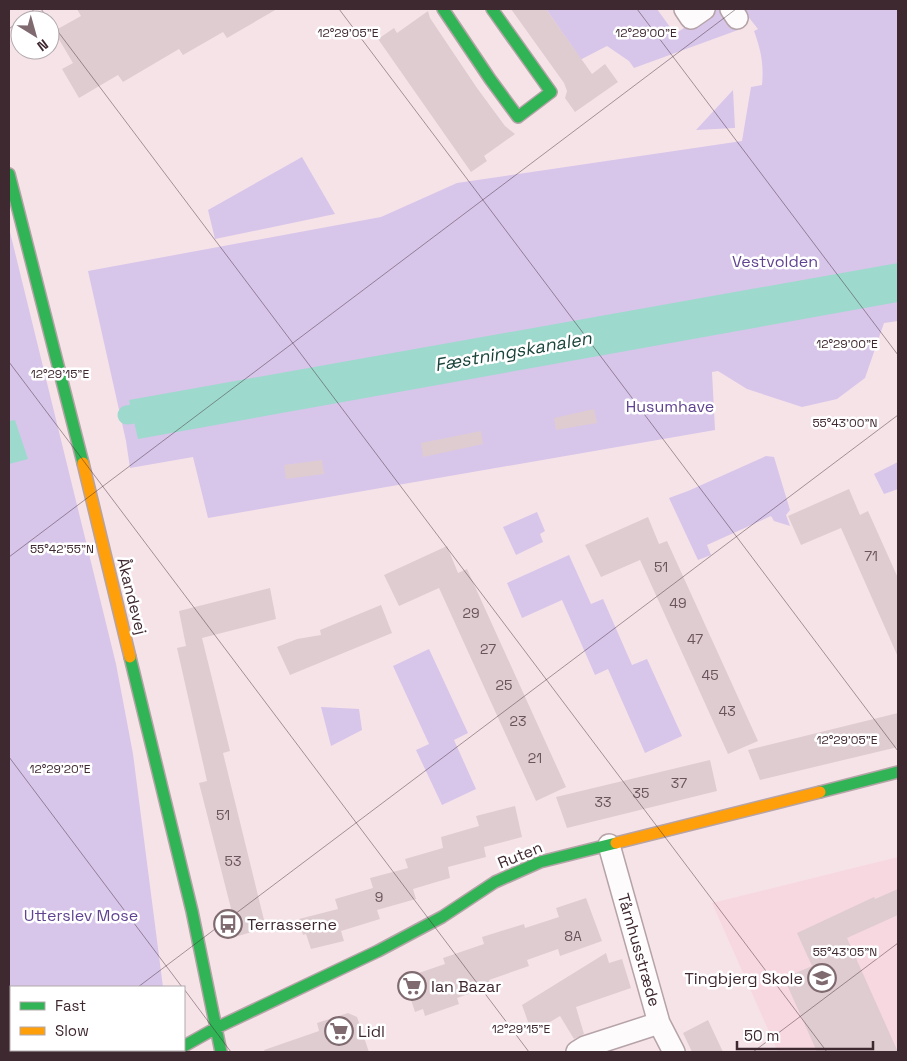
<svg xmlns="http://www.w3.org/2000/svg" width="907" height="1061" font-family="'Space Grotesk',sans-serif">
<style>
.built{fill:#f7d8e1}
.green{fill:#d8c5ea}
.water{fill:#9ed9cd}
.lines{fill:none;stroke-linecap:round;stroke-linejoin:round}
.canal{stroke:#9ed9cd;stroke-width:19}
.building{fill:#dfccd1}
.street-casing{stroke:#b5a3a8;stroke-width:24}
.fast-casing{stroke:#b5a3a8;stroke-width:14}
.slow-casing{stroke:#b5a3a8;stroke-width:14}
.street{stroke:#fefbfc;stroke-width:21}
.fast{stroke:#30b455;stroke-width:11}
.slow{stroke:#ff9f0a;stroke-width:11}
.ticks{fill:none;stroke:#3f2930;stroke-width:1;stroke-opacity:0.45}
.labels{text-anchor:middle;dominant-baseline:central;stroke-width:5;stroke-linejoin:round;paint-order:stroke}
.number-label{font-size:14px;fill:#6a545b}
.park-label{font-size:16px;fill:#604391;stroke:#fff}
.street-label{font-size:16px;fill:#3f2930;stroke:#fff}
.poi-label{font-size:16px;fill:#3f2930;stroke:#fff;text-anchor:start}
.water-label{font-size:18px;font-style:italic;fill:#1a443c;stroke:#fff}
.ticks-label{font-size:12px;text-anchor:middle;fill:#3f2930;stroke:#fff;stroke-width:5;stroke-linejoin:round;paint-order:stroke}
</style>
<rect width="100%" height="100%" fill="#f6e3e8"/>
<!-- built -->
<path class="built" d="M898 857V1052H778L712 903Z"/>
<!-- green -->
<path class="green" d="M546 9H657L675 34 712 9H724L738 30 634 68 629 61 607 46 578 61 576 52Z
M742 9H898V321L884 323 865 378 837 399 802 407 747 389 718 371 712 372 715 430 208 518 193 457 130 468 126 441 88 271 381 217 457 183 742 141 751 87 762 85C764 65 761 50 754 31L758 29Z
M733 90 735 128 696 130Z
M302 157 335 214 215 239 208 210Z
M9 228 116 664 133 754 163 987H11V1050H121L118 1052H9Z
M766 456 774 457 790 510 786 515 790 526 774 521 771 516 707 545 711 555 698 560 669 498 688 491Z
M898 462V489L884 494 874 474Z
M537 512 545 531 540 534 543 542 516 555 503 527Z
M569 555 591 604 603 599 632 665 647 659 682 736 645 753 608 669 595 675 562 600 522 618 507 583Z
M429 649 468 733 454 740 476 789 442 805 416 750 429 744 393 666Z
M321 707 359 709 362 730 331 746Z"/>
<!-- water -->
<path class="water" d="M898 263V302L138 439 129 400Z
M15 420 28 459 9 464V421Z"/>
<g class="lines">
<!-- canal -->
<path class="canal" d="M127 415 158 410"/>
</g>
<!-- building -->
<path class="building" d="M77 9H277L227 38 223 32 183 55 179 49 123 82 118 75 79 98 62 69 73 63 54 31 81 16Z
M511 9H546L592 74 605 64 618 82 575 112 565 98 567 91 564 83Z
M428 11 430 18 477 88 505 126 515 134 484 156 487 161 471 172 378 39 394 28 397 33Z
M594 409 597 423 556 430 554 418Z
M481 431 483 444 423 457 421 443Z
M322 460 324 474 286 479 284 465Z
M849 489 860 515 868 511 898 578V657L841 528 801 545 788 516Z
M648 517 659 544 667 541 758 741 728 754 640 560 601 577 585 545Z
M447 546 458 573 467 569 566 787 536 801 439 588 399 606 384 575Z
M270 588 276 619 202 638 230 751 223 753 266 928 238 936 199 783 207 781 177 648 186 646 179 611Z
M381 605 392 633 290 675 277 647 297 639 321 635 320 630Z
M898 713V747L760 780 748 750Z
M710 760 717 791 567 828 556 797Z
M515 806 522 837 484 847 486 857 448 867 450 878 413 889 416 899 377 910 380 919 341 931 344 941 311 949 306 934 303 935 299 919 338 909 335 899 373 888 370 878 408 868 405 859 443 848 441 837 479 826 476 816Z
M898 889V915L847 938 898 1052H817L784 978 812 966 797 933 874 897 875 899Z
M586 898 602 941 560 956 558 949 527 960 529 966 489 980 491 986 457 998 459 1004 425 1016 423 1009 415 1012 404 978 445 964 443 958 484 944 482 937 524 924 525 928 559 917 556 908Z
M606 953 609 963 622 959 631 988 576 1007 584 1034 574 1039 560 1016 532 1033 522 1005Z
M348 1013 357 1017 369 1052H265L264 1050 319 1031 317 1023Z
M708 1020 723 1052H692L683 1033Z"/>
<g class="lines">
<defs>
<path id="street" d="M685 9 691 18 704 9
M731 9 737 18
M609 845 659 1023 674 1052
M577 1052 585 1047 659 1023"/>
<path id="fast" d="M443 9 490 79 518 117 551 92 492 9
M9 174 83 463
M130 657 192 911 221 1052
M820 792 898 772
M184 1046 216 1028 378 951 442 917 495 882 540 862 616 843"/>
<path id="slow" d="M83 463 130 657
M616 843 820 792"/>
</defs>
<!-- street casing -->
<use href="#street" class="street-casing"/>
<!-- fast casing -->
<use href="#fast" class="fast-casing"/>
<!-- slow casing -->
<use href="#slow" class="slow-casing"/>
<!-- street -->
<use href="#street" class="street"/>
<!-- fast -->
<use href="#fast" class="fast"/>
<!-- slow -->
<use href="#slow" class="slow"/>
</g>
<!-- ticks -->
<path class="ticks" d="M41 9 49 20M339 9 898 751M637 9 898 355M20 20 35 9M50 21 827 1052M9 29 20 20M9 362 529 1052M9 557 736 9M9 757 182 987M138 987 898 415M184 989 231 1052M52 1052 55 1050M753 1052 898 943"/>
<!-- icons -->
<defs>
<symbol id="bus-ring" viewBox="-11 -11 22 22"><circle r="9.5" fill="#fff" stroke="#7f6a70" stroke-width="1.5"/><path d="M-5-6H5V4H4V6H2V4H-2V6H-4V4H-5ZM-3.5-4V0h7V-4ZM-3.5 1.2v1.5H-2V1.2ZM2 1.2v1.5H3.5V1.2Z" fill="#7f6a70"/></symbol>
<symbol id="school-ring" viewBox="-11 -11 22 22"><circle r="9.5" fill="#fff" stroke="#7f6a70" stroke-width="1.5"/><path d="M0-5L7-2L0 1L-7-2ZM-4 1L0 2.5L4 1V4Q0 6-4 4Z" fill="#7f6a70"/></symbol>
<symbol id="supermarket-ring" viewBox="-11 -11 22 22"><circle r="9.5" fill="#fff" stroke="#7f6a70" stroke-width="1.5"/><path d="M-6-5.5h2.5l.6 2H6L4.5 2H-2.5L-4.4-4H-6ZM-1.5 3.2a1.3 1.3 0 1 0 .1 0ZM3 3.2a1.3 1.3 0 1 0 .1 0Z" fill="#7f6a70"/></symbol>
</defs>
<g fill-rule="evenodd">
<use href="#bus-ring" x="212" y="908" width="32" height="32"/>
<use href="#school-ring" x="806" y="962" width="32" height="32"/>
<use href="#supermarket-ring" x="396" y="970" width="32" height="32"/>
<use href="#supermarket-ring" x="323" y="1015" width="32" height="32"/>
</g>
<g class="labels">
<!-- number labels -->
<g class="number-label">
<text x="871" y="556">71</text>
<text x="661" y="567">51</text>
<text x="678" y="603">49</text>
<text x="471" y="613">29</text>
<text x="695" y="639">47</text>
<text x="488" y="649">27</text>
<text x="710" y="675">45</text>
<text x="504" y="685">25</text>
<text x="727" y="711">43</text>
<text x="518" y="721">23</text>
<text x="535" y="758">21</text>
<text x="679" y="783">37</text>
<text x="641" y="793">35</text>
<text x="603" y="802">33</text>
<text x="223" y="815">51</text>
<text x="233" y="861">53</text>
<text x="379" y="897">9</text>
<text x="573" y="936">8A</text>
</g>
<!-- park labels -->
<g class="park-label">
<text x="775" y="261">Vestvolden</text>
<text x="670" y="406">Husumhave</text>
<text x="81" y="915">Utterslev Mose</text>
</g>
<!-- street labels -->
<g class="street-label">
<text transform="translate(132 596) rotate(76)">Åkandevej</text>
<text transform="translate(520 855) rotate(-22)">Ruten</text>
<text transform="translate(639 950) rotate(74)">Tårnhusstræde</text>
</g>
<!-- poi labels -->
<g class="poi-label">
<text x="247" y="924">Terrasserne</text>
<text x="803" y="978" text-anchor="end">Tingbjerg Skole</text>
<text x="431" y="986">Ian Bazar</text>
<text x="358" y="1031">Lidl</text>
</g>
<!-- water labels -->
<g class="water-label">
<text transform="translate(513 351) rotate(-10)">Fæstningskanalen</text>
</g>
</g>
<g class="ticks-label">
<text x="348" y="37">12°29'05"E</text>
<text x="646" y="37">12°29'00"E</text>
<text x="847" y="348">12°29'00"E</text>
<text x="60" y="378">12°29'15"E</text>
<text x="845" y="427">55°43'00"N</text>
<text x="62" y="553">55°42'55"N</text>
<text x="847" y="744">12°29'05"E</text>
<text x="60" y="773">12°29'20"E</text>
<text x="845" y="956">55°43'05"N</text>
<text x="521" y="1033">12°29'15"E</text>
</g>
<!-- border -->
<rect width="907" height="1061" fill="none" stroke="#3f2930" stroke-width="20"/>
<!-- legend -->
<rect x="10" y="986" width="175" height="65" fill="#ffffff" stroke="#b2a9ac"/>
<rect x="20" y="1002" width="25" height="8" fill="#30b455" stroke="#b2a9ac"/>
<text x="55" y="1011" font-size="15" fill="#3f2930">Fast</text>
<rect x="20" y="1027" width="25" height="8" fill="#ff9f0a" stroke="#b2a9ac"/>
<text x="55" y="1036" font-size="15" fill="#3f2930">Slow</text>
<!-- north arrow -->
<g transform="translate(35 35) rotate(143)"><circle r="24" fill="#ffffff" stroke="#b2a9ac"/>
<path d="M0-4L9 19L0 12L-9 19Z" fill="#7f6a70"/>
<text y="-8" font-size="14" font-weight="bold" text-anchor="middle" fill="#3f2930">N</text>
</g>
<!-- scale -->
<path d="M737 1041v8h136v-8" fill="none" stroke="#3f2930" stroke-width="2.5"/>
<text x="744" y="1041" font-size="15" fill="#3f2930" stroke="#ffffff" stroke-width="4" paint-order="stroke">50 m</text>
</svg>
